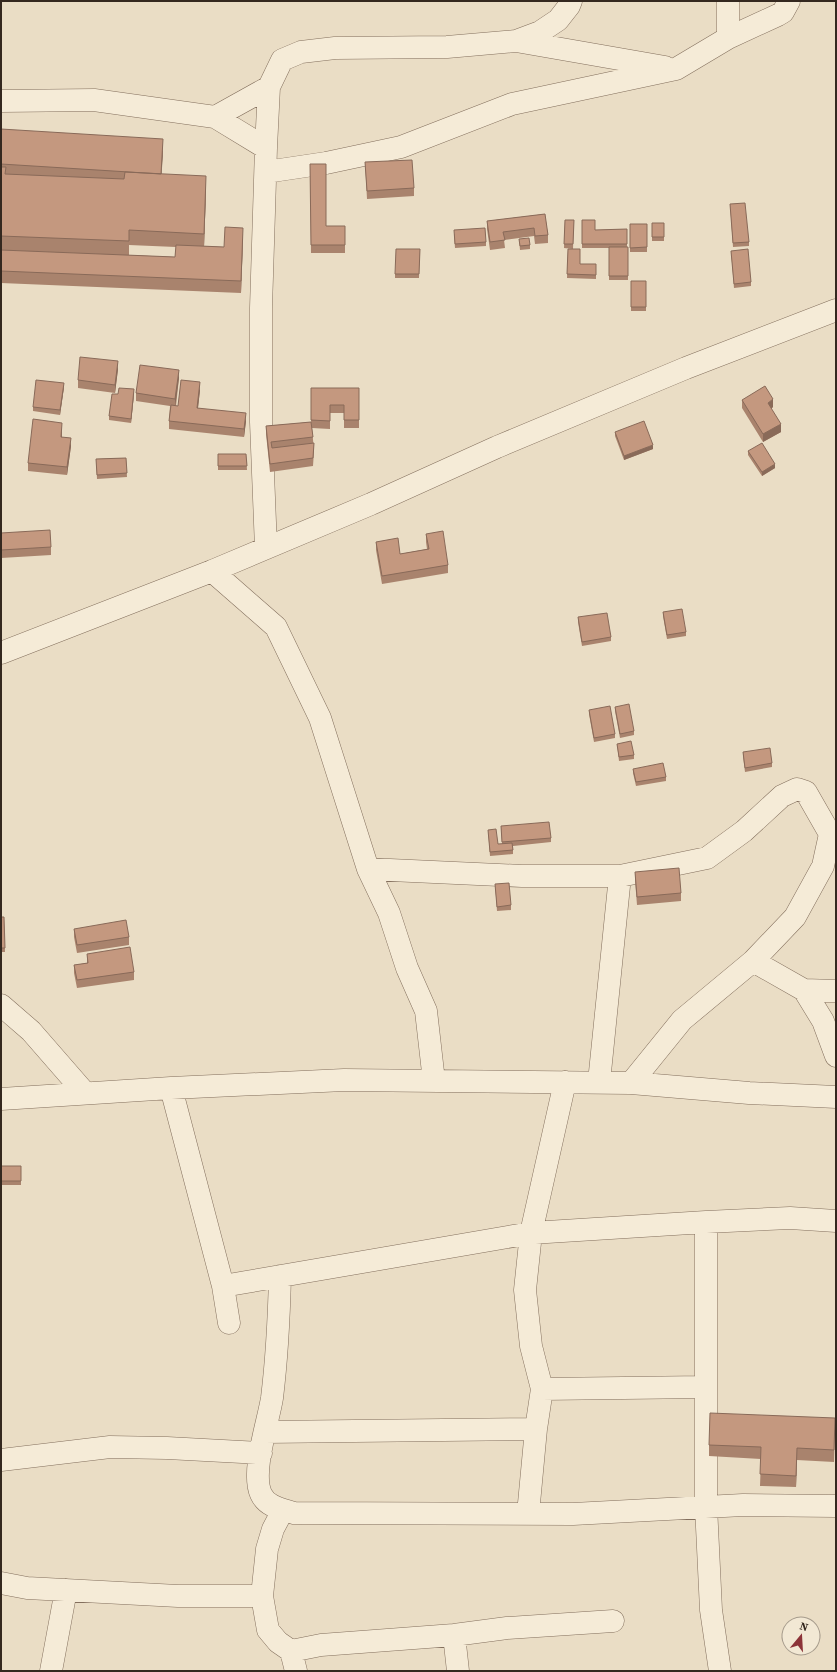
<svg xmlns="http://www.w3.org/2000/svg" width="837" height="1672" font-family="'Source Serif 4',serif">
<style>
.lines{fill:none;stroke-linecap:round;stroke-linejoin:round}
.minor-casing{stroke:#836f5d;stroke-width:23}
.minor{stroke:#f5ebd7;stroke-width:22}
.wall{fill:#a9836d;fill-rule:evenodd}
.shaded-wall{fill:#896a59}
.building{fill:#c4987f;stroke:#896a59}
</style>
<rect width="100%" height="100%" fill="#eaddc5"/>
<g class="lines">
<defs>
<path id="minor" d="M728 1V38
M516 41 665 67
M1 101 94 100 215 117 266 148
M215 117 269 87
M266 172 326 163 401 147 512 104 676 69 728 38 778 15 783 12 789 1
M266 548 261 422V308L266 148 269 87 282 60 301 52 335 48 447 47 516 41 540 32 558 20 569 6 571 1
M212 571 276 627 320 718 368 869 389 913 407 968 426 1011 434 1081
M1 653 212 571 371 504 497 447 686 368 836 310
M368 869 522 876H620L707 858 744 831 782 796 797 789 806 792 830 834 823 866 795 917 753 961 682 1020 631 1083
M753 961 804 990 836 991
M804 990 823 1021 836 1056
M1 1005 31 1031 85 1093
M599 1082 620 876
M171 1088 223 1286 229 1323
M1 1099 171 1088 344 1080 631 1083 749 1093 836 1097
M706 1222V1506L711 1610 720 1671
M280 1276C279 1317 277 1357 272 1398 268 1423 251 1472 261 1494 267 1507 282 1509 294 1513L573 1514 743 1505 836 1506
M223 1286 531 1233 706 1222 790 1218 836 1221
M542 1389 705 1387
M265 1432 536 1429
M1 1460 110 1447 167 1448 261 1453
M283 1510 273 1529 267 1549 262 1596 268 1630 278 1642 291 1651 296 1671
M528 1514 536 1429 542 1389 531 1346 525 1290 531 1233 565 1082
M1 1583 27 1588 178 1596H262
M454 1635 458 1671
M291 1651 321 1645 454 1635 507 1628 613 1621
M51 1671 66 1590"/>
</defs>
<!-- minor casing -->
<use href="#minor" class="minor-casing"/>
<!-- minor -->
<use href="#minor" class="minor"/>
</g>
<!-- wall -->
<path class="wall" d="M1 129 163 151 161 174 206 191 204 246 224 247 243 239 241 293 1 283ZM129 245 176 247 175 257 129 255Z
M365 162 414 188V196L367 199Z
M310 164 326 226H345V253H311Z
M730 204 749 242V246L733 247Z
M545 214 548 235V243L535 244 534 236 504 240 505 248 490 250 487 229V221Z
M565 220H574L573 249 564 248Z
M582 220 595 230 627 229V247H628V280H609V248H582Z
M652 223H664V241H652Z
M630 224H647V252H630Z
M454 234 486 242V246L455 248Z
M519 239 530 245V249L520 250Z
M420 249 419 278H395V274Z
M568 249 580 264H596V279L567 278Z
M731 251 751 282V286L734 288Z
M631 281H646V311H631Z
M118 369 115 393 78 388V380Z
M179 378 176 406H178L200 390 198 408 246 421 244 437 169 429V421L170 406 136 401V393Z
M64 387 60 415 33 411V407Z
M311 388H359V428H344V413H330V429L312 428 314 451 313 466 270 472 266 434V426L311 422Z
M118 394H134L131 423 109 420V416Z
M742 400 773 407 771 409 781 432 763 442 742 408Z
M62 431V437L71 446 67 475 28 471V463Z
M615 432 653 449 624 460 615 436Z
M748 451 775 468 762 476 748 455Z
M218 454H246L247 470H218Z
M126 458 127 477 97 479 96 459Z
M1 533 51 547V555L1 558Z
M426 534 448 565V573L382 584 376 550V542L400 554 427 549 426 542Z
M663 612 686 632V636L667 639 663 616Z
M578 617 611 637V641L582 646 578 622Z
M615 707 634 731V735L620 738 615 711Z
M589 710 615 734V738L594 742 589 714Z
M617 744 634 755V759L619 761Z
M743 752 772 763V767L745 772 743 756Z
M633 769 666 777V781L636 786 633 773Z
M501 826 551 838V842L513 846V854L490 856 488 830 498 844H502Z
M635 872 681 893V901L637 905 635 880Z
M495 884 511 905V910L497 911Z
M1 917H4L5 952H1Z
M74 929 129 937V945L77 953 74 937Z
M87 954 134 972V980L77 988 74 973V965L87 963Z
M1 1166H21V1185H1Z
M835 1430 834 1462 797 1460 796 1487 760 1486 761 1459 709 1456V1445Z"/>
<!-- shaded-wall -->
<path class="shaded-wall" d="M163 139V151L161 185V174Z
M206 176V191L204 248V234Z
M243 228V239L241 293V281Z
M118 361V369L115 393V385Z
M179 370V378L175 407V399Z
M200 382V390L197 416V408Z
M64 383V387L60 415V410Z
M134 389V394L131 423V419Z
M773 399V407L768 411V403Z
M246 413V421L244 437V429Z
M62 423V431L61 445V437Z
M781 424V432L763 442V434Z
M71 438V446L67 475V467Z
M653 445V449L624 460V456Z
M775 464V468L762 476V472Z
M797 1448V1460L796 1487V1476Z"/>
<!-- building -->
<path class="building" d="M1 129 163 139 161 174 1 164Z
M412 160 414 188 367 191 365 162Z
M310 164H326V226H345V245H311Z
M1 167H6L5 174 124 179 125 172 206 176 204 234 129 230V241L1 236Z
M745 203 749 242 733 243 730 204Z
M545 214 548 235 535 236 534 228 503 232 505 240 490 242 487 221Z
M565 220H574L573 244H564Z
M582 220H595V230L627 229V244H582Z
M652 223H664V237H652Z
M630 224H647V247L630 248Z
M225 227 243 228 241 281 1 271V250L175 257 176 245 224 247Z
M485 228 486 242 455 244 454 230Z
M529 238 530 245 520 246 519 239Z
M609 247H628V276H609Z
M396 249H420L419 274H395Z
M568 249H580V264H596V275L567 274Z
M748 249 751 282 734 284 731 251Z
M631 281H646V307H631Z
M80 357 118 361 115 385 78 380Z
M140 365 179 370 175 399 136 393Z
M36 380 64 383 60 410 33 407Z
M181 380 200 382 197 408 246 413 244 429 169 421 171 405 178 406Z
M765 386 773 399 768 403 781 424 763 434 742 400Z
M119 388 134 389 131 419 109 416 112 394H118Z
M311 388H359V420H344V405H330V421L311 420Z
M33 419 62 423 61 437 71 438 67 467 28 463Z
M644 421 653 445 624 456 615 432Z
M311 422 313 437 271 442 272 448 314 443 313 458 270 464 266 426Z
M762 443 775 464 762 472 748 451Z
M218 454H246L247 466H218Z
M126 458 127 473 97 475 96 459Z
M50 530 51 547 1 550V533Z
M443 531 448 565 382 576 376 542 398 538 400 554 429 549 426 534Z
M682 609 686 632 667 635 663 612Z
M607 613 611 637 582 642 578 617Z
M629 704 634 731 620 734 615 707Z
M610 706 615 734 594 738 589 710Z
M631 741 634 755 619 757 617 744Z
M770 748 772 763 745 768 743 752Z
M663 763 666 777 636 782 633 769Z
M549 822 551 838 502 842 501 826Z
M496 829 498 844 512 843 513 850 490 852 488 830Z
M679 868 681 893 637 897 635 872Z
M509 883 511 905 497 907 495 884Z
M1 917H4L5 948H1Z
M126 920 129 937 77 945 74 929Z
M130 947 134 972 77 980 74 965 88 963 87 954Z
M1 1166H21V1181H1Z
M710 1413 835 1418 834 1450 797 1448 796 1476 760 1474 761 1447 709 1445Z"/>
<!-- border -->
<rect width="837" height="1672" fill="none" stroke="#34281f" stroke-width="4"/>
<!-- north arrow -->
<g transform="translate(801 1636) rotate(18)"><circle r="19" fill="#f2e8d4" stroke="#a69b8c"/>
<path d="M0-3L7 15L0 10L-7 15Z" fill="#8c3338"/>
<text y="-6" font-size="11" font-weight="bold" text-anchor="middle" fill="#34281f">N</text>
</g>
</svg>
